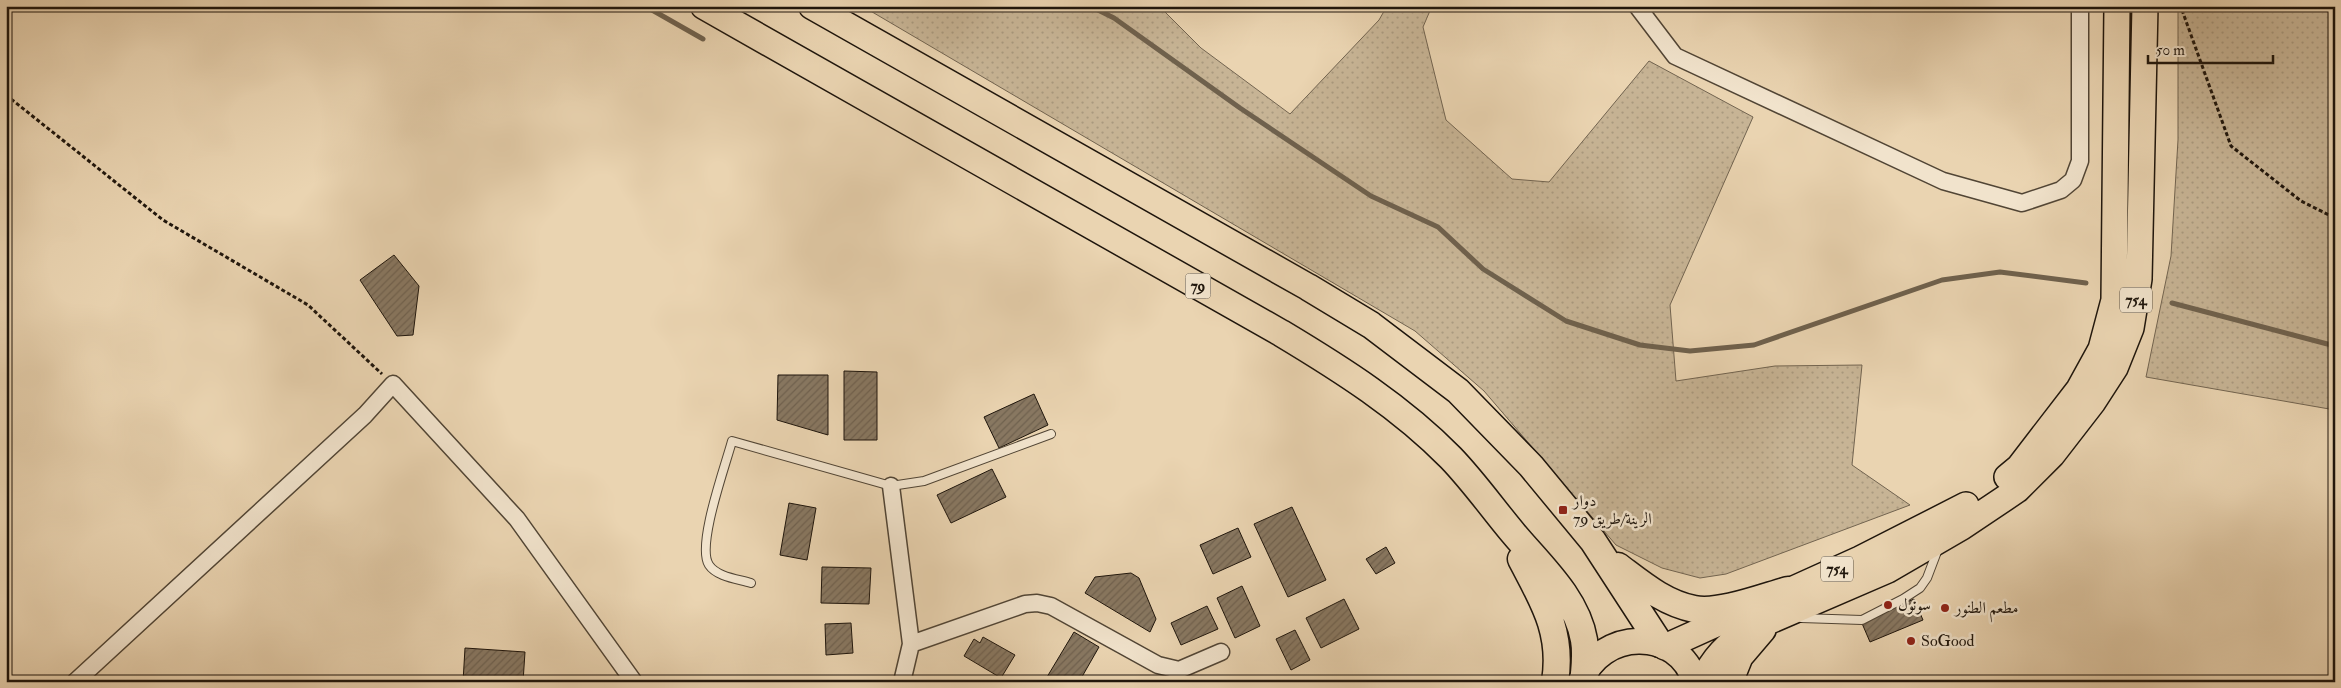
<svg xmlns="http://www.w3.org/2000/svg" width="2341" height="688" font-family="'IM FELL Double Pica',Amiri,serif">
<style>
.grass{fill:url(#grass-dots);stroke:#726450}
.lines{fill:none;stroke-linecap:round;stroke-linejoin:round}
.stream{stroke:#6f614d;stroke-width:5}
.building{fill:url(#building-hatch);stroke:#1e150c}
.service-casing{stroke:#514535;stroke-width:10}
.minor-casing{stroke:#514535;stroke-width:19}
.primary-casing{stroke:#1e150c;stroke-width:28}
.trunk-casing{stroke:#1e150c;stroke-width:29}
.path{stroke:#1e150c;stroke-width:3;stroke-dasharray:4 2.5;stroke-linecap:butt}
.service{stroke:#f1e3cc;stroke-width:8}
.minor{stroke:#f1e3cc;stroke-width:16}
.primary{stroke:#ead4b1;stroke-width:25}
.trunk{stroke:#ead4b1;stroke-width:26}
.poi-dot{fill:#8f2418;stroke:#f1e3cc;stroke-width:2}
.labels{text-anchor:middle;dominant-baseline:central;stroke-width:5;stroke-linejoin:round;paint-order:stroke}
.shield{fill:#f1e3cc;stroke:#5d5346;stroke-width:1}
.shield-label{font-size:15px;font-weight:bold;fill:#1e150c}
.poi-label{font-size:16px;fill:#1e150c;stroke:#f1e3cc;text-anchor:start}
</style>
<defs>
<pattern id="grass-dots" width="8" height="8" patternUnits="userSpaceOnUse" patternTransform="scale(1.25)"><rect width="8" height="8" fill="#c7b495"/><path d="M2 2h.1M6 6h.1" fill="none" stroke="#aa9a7f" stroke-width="1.8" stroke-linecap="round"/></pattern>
<pattern id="building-hatch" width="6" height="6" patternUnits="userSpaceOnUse" patternTransform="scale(1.25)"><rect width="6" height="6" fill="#887862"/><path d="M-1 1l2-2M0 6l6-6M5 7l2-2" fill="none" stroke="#6f614f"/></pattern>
</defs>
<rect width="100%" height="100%" fill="#ead4b1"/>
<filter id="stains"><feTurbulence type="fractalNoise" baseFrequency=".004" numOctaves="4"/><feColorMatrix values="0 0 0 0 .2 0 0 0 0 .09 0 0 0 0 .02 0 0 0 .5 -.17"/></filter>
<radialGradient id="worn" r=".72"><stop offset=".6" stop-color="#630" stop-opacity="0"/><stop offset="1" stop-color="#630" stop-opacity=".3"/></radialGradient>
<!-- grass -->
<path class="grass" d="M862 6H1159L1201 48 1290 114 1379 20 1387 6H1432L1423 27 1446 120 1512 179 1549 182 1649 61 1753 117 1670 305 1676 381 1775 366 1862 365 1852 465 1910 505 1726 574 1700 578 1662 568 1616 545 1484 391 1415 331Z
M2178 6H2335V410L2146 377 2171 256 2178 140Z"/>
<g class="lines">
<!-- stream -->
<path class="stream" d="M645 6 703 39
M1090 6 1114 18 1240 108 1371 196 1438 227 1483 269 1566 321 1640 345 1690 351 1754 345 1942 280 2000 272 2086 283
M2172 303 2335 346"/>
</g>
<!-- building -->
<path class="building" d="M394 255 419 286 413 335 397 336 360 280Z
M844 371 877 372V440H844Z
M778 375H828V435L777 420Z
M1034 394 1048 425 999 448 984 417Z
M992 469 1006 497 951 523 937 495Z
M789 503 816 508 807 560 780 555Z
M1292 507 1326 580 1288 597 1254 524Z
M1238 528 1251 557 1213 574 1200 545Z
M1386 547 1395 563 1376 574 1366 559Z
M822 567 871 568 869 604 821 603Z
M1131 573 1139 578 1156 619 1150 632 1085 593 1095 577Z
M1242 586 1260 626 1235 638 1217 598Z
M1344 599 1359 629 1321 648 1306 618Z
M1914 599 1923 620 1870 642 1861 621Z
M1207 606 1218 629 1181 645 1171 623Z
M851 623 853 653 826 655 825 624Z
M1295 630 1310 660 1291 670 1276 639Z
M1074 632 1099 647 1079 682H1044Z
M983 637 1015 655 1001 678 964 656 974 639 980 643Z
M465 648 525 652 523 682H463Z"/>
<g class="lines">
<defs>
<path id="service" d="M751 583C738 579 717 577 709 565 696 546 726 464 732 441L891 486 924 481 1051 434
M1801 618 1862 620 1903 599 1920 588 1927 578 1938 549"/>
<path id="minor" d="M1637 6 1675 56 1943 181 2022 203 2061 190 2073 180 2080 161V6
M891 486 911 644 902 682
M911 644 1025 604 1037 603 1051 606 1158 665 1179 670 1221 652
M75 682 365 415 393 384 517 519 634 682"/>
<path id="primary" d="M2007 477 2019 467 2079 389 2101 349 2114 300 2117 6
M1665 647 1860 559 1966 505
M1581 682C1599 629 1679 626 1695 682
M1702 682C1713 658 1727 644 1749 630L1888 570 1962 527 2017 490 2052 455 2093 402 2115 368 2131 328 2139 279 2145 6
M1730 682 1740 657 1763 630"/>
<path id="trunk" d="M704 6 1281 333C1341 369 1401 407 1451 458 1474 482 1493 509 1514 534 1540 565 1577 598 1584 640 1586 651 1585 663 1584 674
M812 6 1308 287 1371 325 1458 391 1531 466 1593 541 1660 644
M1521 559C1543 601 1563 632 1555 682
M1618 566C1642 584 1664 603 1694 609 1719 614 1763 597 1788 590"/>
</defs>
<!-- service casing -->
<use href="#service" class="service-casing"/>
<!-- minor casing -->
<use href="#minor" class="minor-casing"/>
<!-- primary casing -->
<use href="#primary" class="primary-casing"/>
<!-- trunk casing -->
<use href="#trunk" class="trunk-casing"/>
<!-- path -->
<path class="path" d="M2272 6H2298
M2182 10 2231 146 2301 201 2335 218
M6 95 163 220 308 305 382 374"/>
<!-- service -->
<use href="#service" class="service"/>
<!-- minor -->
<use href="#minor" class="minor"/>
<!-- primary -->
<use href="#primary" class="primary"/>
<!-- trunk -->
<use href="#trunk" class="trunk"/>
</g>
<!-- markers -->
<g class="poi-dot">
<rect x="1558" y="505" width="10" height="10" rx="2.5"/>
<circle cx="1888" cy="605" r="5"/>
<circle cx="1945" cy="608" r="5"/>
<circle cx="1911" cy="641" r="5"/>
</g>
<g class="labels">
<!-- shield labels -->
<g class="shield">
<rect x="1185.5" y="273.5" width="25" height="25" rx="4"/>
<rect x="2120" y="287.5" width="32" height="25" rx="4"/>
<rect x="1821" y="556.5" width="32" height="25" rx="4"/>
</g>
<g class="shield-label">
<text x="1198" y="286">79</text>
<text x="2136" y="300">754</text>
<text x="1837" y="569">754</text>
</g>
<!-- poi labels -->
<g class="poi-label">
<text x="1573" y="501">دوار<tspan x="1573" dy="18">الرينة/طريق 79</tspan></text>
<text x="1898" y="605">سونول</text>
<text x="1955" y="608">مطعم الطنور</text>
<text x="1921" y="641">SoGood</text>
</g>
</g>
<!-- margin -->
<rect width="2341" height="688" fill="none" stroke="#ead4b1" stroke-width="25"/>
<rect x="8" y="8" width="2326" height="673" fill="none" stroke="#1e150c" stroke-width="2.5"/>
<rect x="12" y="12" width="2316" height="663" fill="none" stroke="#1e150c"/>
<!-- scale -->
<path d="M2148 55v8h125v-8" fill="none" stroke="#1e150c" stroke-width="2.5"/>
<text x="2156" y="55" font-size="15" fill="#1e150c" stroke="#f1e3cc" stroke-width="4" paint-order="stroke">50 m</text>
<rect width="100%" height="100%" filter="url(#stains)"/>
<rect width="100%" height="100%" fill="url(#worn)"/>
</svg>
